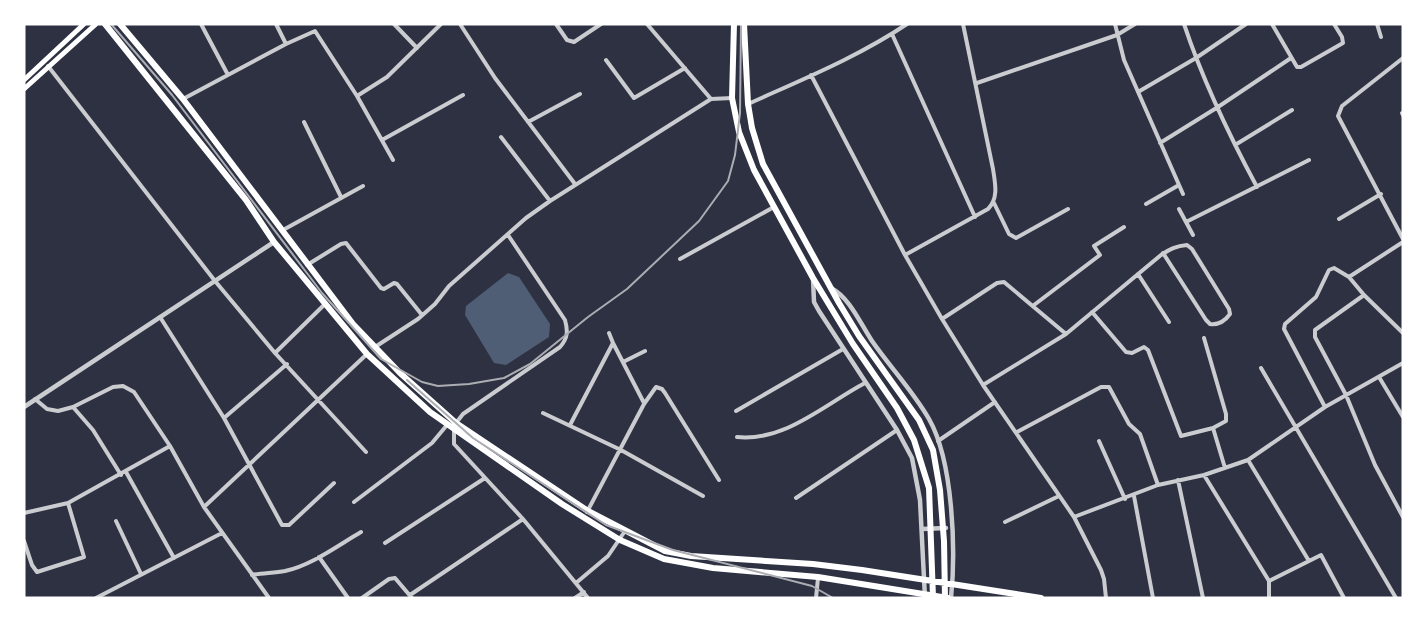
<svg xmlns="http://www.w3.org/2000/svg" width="1427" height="622" font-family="'Roboto Condensed',sans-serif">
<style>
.water{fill:#4f5d75}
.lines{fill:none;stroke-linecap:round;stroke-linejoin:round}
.minor{stroke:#caccd0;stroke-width:4}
.tertiary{stroke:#caccd0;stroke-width:4.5}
.secondary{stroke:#fff;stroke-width:5}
.primary{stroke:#fff;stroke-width:6}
.rail{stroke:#abadb3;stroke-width:2}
</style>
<rect width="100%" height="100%" fill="#2d3142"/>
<!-- water -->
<path class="water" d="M508 273 519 277 550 324 549 337 506 365 494 363 465 315 466 306Z"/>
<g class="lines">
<!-- minor -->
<path class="minor" d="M201 24 228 75
M276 24 286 44
M394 24 417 48
M460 24 495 78 575 184
M556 24 567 40 574 42 601 24
M647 24 711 99
M1115 24 1124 60 1183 194
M1184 24C1203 81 1229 135 1257 187
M1272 24 1297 67H1301L1343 43 1342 37 1334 24
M1377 24 1381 37
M892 34 975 217
M1403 58 1342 106 1338 116 1403 239
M606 60 634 98 685 68
M48 66 215 281 275 353 366 452
M811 75 905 255 942 319 983 385 1074 517 1101 570 1104 579 1106 598
M977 83 1117 35 1135 24
M1138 92 1196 58 1246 24
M357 96 387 77 441 24
M183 99 286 44 315 31 357 96 393 160
M748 104C801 80 858 57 907 24
M1402 113 1403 115
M304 122 341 197
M528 122 580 94
M501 137 550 201
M382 140 463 95
M1160 143 1218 107 1291 58
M1235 145 1292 110
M994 203 1009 234 1016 238 1068 209
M1146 204 1179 185
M1179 209 1193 235
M1339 219 1381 194
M1186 222 1309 160
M283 230 363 186
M905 255 988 209C999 198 995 183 993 169L963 24
M680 259 774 207
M307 265 341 244 346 243 381 288 384 289 394 283 397 284 422 315
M1138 274 1169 322
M1349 277 1403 242
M1364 295 1315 330V337L1346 395 1375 465 1403 517
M1034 305 1100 255 1094 246 1124 227
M1092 312 1126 352 1132 353 1144 347 1148 350 1181 436 1213 428 1226 421V414L1204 338
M160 317 224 418 282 525H289L334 483
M942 319 997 283 1004 282 1066 334
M609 333 613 343
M375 347 418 319 435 304 449 286 526 218 550 201 711 99 732 98
M275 353 325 304
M623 362 645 351
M1261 368 1396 598
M1379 377 1403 417
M983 385 1066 334 1161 255C1170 249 1176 246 1187 245L1192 249 1229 309 1230 314C1225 321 1218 325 1210 324L1206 320 1163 253
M35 399 47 409 58 411 73 407 113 387 123 386 134 392 170 446 204 507 269 598
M73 407 93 430 121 475
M1325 407 1284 329 1285 324 1316 297 1329 270 1334 268 1349 277 1364 295 1403 333
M736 411 843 349
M543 413 621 450 703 496
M224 418 287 364
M456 423 463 414 560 347C568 338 568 331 565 320L508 235
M570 425 613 343 644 403
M1213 428 1225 468
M454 429V444L523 519 588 598
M1017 432 1101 387H1109L1129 424 1140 434 1158 485
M737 437C785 442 825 404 865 383
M938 441 995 402
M1099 441 1125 499
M1248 460 1309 561
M126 472 174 558
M1204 475 1269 581V598
M1178 480 1203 598
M1134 496 1153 598
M796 498 897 430
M354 502 432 443 447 425
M204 507 367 354
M587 512 644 404 656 387 662 389 665 393 719 480
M24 513 68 503 170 446
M1074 517 1158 485 1204 475 1248 460 1325 407 1403 363
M116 521 141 574
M1005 522 1059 496
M24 541 32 565 37 572 84 557 68 503
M385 543 485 478
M319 557 348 598
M252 575C262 573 274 573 285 571 312 565 337 546 361 532
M1269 581 1321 555 1344 598
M576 583 608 556 625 531
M410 595 523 519
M96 598 222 533
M362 598 389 579 395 578 412 598
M575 598 584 592
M816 598 818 578"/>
<!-- tertiary -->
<path class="tertiary" d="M813 279 814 302 819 311 897 430 912 458 920 500 925 598
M831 288C850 298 860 323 872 341 890 367 913 391 929 419 953 461 956 549 951 598
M24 407 274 242
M922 529 946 528"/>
<!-- secondary -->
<path class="secondary" d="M24 80 84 24
M24 89 96 24"/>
<!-- primary -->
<path class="primary" d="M105 24 246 200 274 242 367 354 430 412 562 504 620 540 664 559 713 568 818 577 948 598
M120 24 183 99 353 324 400 373 456 423 588 511 665 551 691 556 813 564 862 570 1041 598
M734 24 732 98 739 132 754 170 813 278 853 344 897 408 914 440 929 488 933 597
M744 24 748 104 752 128 763 164 839 303 859 336 919 420 933 450 940 490 944 541 945 598"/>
<!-- rail -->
<path class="rail" d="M111 24 172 95 322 293 381 359 422 382 438 386 469 384 504 378 530 364 588 317 627 289 699 221 728 181 735 155 740 113 741 24
M407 380 473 438 606 525 673 550 812 586 833 598"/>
</g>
<!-- border -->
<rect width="1427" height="622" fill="none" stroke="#ffffff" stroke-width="51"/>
</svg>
